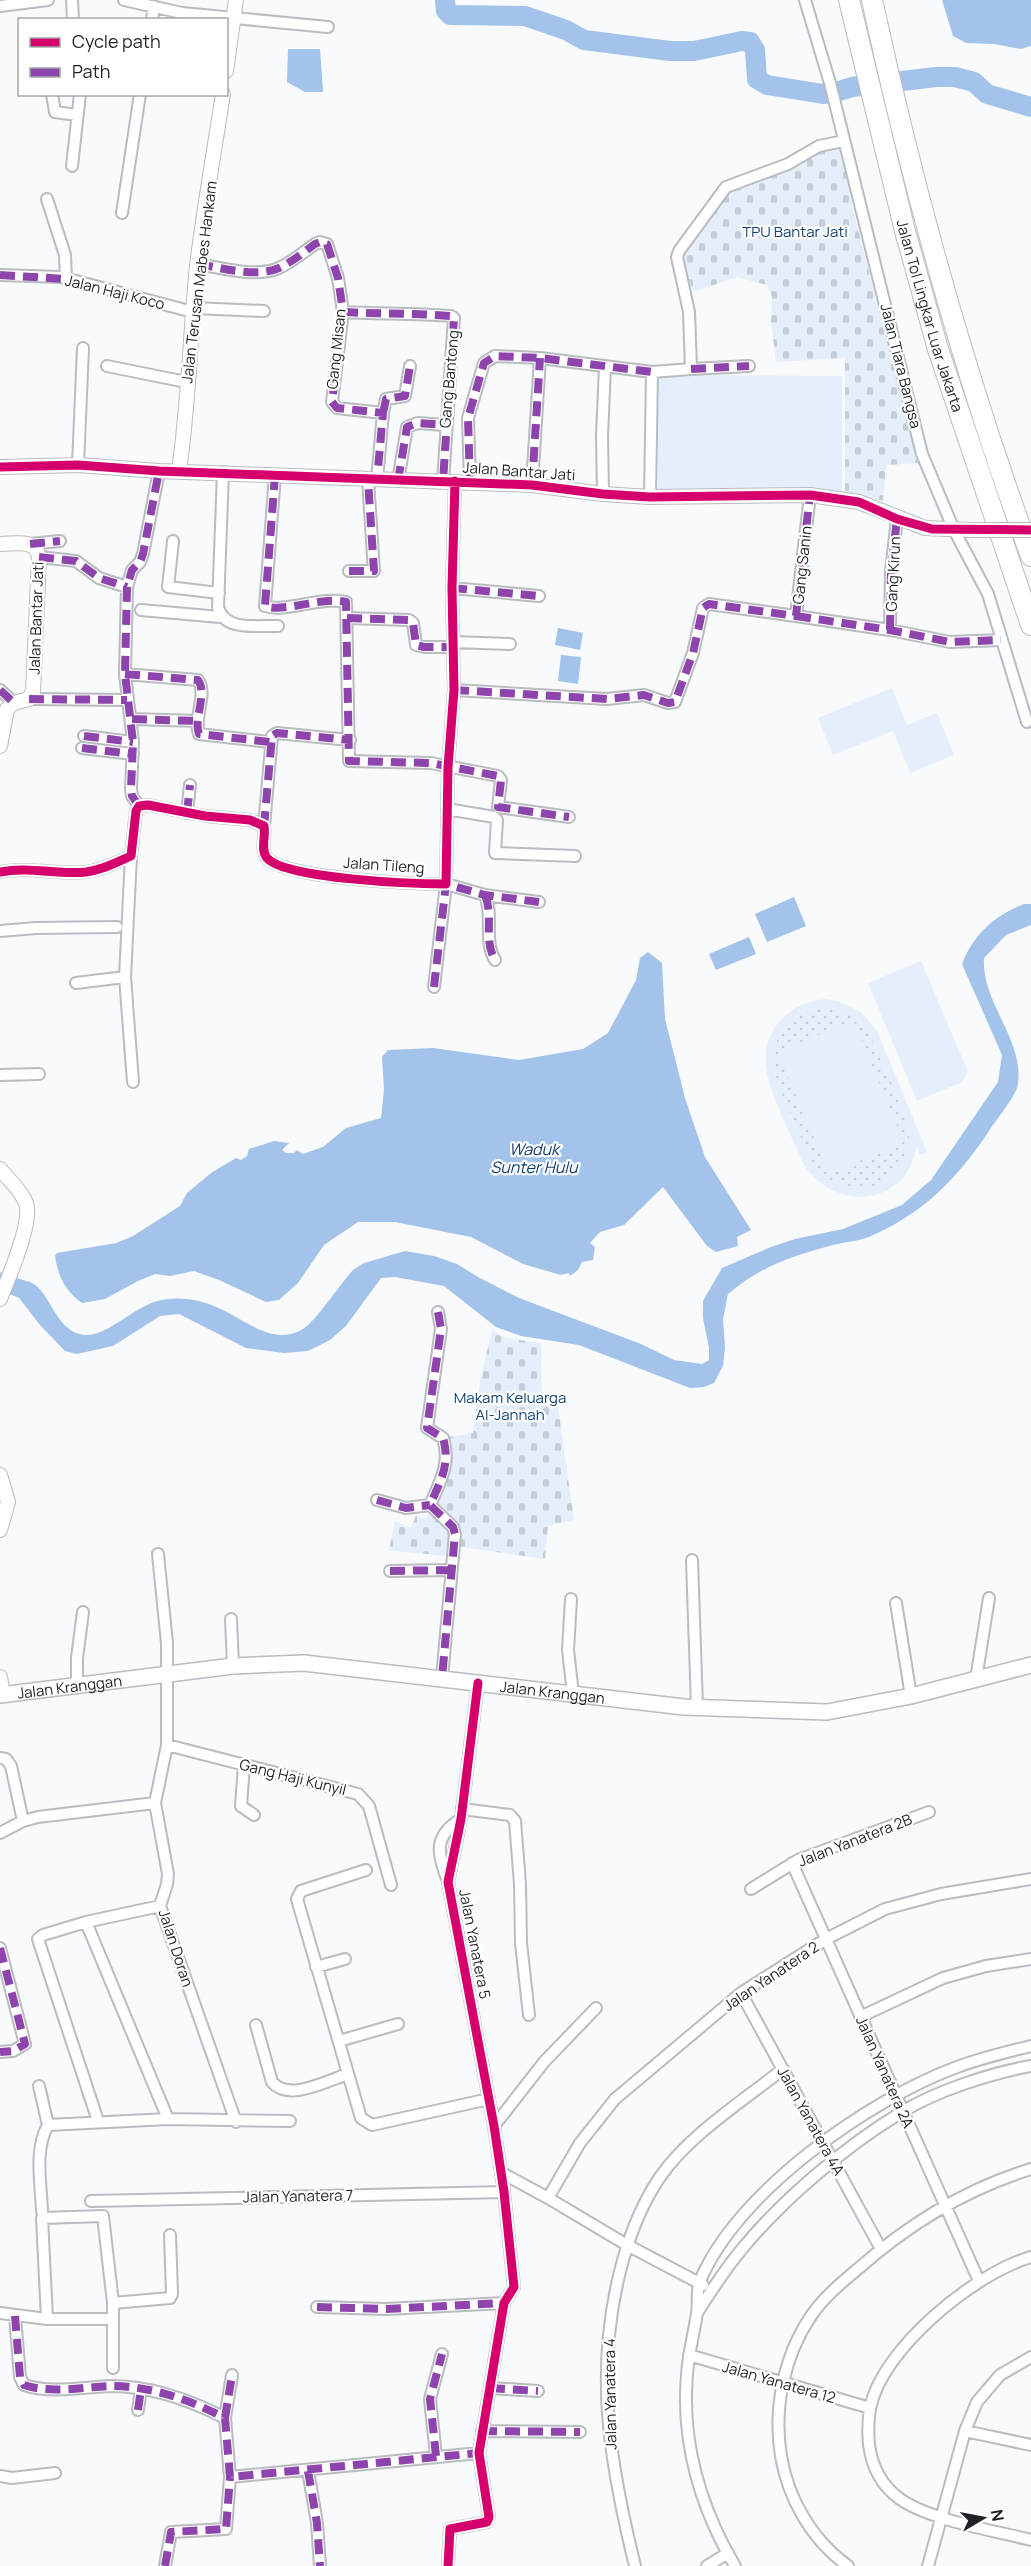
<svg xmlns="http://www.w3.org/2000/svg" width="1031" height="2566" font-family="Manrope,sans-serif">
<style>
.grass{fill:url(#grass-dots)}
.cemetery{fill:url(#cemetery-stones)}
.park{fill:#e5effb;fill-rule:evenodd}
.water{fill:#a3c3eb}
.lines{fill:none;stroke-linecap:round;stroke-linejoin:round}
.river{stroke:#a3c3eb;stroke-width:20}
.minor-casing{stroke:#b9bcc0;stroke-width:14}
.tertiary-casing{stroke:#b9bcc0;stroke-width:16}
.secondary-casing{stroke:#b9bcc0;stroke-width:18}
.motorway-casing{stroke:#b9bcc0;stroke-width:22}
.minor{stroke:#fefeff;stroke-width:10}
.tertiary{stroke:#fefeff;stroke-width:14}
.secondary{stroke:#fefeff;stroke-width:15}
.motorway{stroke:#fefeff;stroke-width:20}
.tertiary-bridge-casing{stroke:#b9bcc0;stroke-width:16;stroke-linecap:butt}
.tertiary-bridge{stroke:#fefeff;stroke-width:14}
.quiet{stroke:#8e44ad;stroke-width:8;stroke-dasharray:15 8;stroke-linecap:butt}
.cycleway-casing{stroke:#fff;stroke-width:13}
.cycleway{stroke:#d6006c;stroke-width:9}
.labels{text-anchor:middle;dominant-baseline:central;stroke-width:4.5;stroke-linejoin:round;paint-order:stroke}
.park-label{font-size:15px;fill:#134073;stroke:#fff}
.street-label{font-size:15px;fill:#1e2227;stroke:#fff}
.water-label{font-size:16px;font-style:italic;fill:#103d70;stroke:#fff}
</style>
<defs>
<pattern id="grass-dots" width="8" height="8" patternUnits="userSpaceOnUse" patternTransform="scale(1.5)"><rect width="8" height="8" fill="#e5effb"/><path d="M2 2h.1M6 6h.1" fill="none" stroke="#c4cdd7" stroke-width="1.8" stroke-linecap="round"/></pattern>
<pattern id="cemetery-stones" width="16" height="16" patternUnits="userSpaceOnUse" patternTransform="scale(1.5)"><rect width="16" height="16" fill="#e5effb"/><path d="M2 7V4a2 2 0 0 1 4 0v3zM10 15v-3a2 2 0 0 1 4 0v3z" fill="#c4cdd7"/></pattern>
</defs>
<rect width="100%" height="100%" fill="#f8fafc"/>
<!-- grass -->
<path class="grass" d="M825 1007C846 1010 859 1018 870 1035 880 1058 909 1116 909 1138 908 1193 842 1206 811 1161 801 1136 777 1091 774 1066 770 1033 795 1010 825 1007Z"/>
<!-- cemetery -->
<path class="cemetery" d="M842 144 853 210 918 463 886 465 883 501 845 491V358L776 362 771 321 772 297 767 285 737 277 693 292 681 256 732 186 809 154Z
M492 1330 506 1338 541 1343 542 1401 557 1400 574 1520 548 1526 545 1559 448 1545 445 1556 389 1550 395 1521 411 1528 416 1515 426 1519C443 1486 451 1475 448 1437L473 1433 480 1381Z"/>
<!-- park -->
<path class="park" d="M658 375 842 376V492L658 491Z
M892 688 907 725 937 713 954 755 910 773 893 731 833 755 818 718Z
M921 961 968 1072 962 1082 917 1101 868 983Z
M826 999 838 1001 861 1012 877 1031 927 1152 920 1155 916 1147C907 1206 836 1213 804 1165 793 1139 768 1091 766 1066 762 1028 791 1002 826 999ZM825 1007C846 1010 859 1018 870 1035 880 1058 909 1117 909 1138 908 1193 842 1206 811 1161 801 1136 777 1091 774 1066 770 1033 795 1010 825 1007Z
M853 1020 904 1142 829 1174 778 1052Z"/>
<!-- water -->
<path class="water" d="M942 0H1031V46L1021 49 994 44 966 43 953 36Z
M288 49H320L323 92H305L287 82Z
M558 628 583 633 580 650 555 645Z
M561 655 581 657 578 684 558 681Z
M794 897 806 926 767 942 755 914Z
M1024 904H1031V925L1006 935 984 958C981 1002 1024 1039 1018 1084 1016 1097 994 1122 987 1134 955 1181 922 1214 869 1237 858 1241 845 1242 833 1245 792 1256 761 1266 728 1294L723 1319 725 1347 723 1366 714 1383 704 1387 690 1388 579 1345 521 1336 496 1327 444 1286 395 1277 381 1278 346 1326 330 1340 308 1351 284 1353 246 1348 179 1314 160 1316 113 1346 77 1354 65 1351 40 1325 19 1298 0 1290V1272C8 1276 29 1281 34 1284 53 1298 56 1331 84 1335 108 1337 136 1304 162 1300 182 1296 201 1300 219 1308 245 1320 274 1347 303 1329 315 1322 341 1283 353 1270L364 1263 405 1251 434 1256 457 1264 478 1277 519 1298 641 1344 674 1360 702 1364 709 1360V1348L703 1318V1301L722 1268 771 1247 795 1239 843 1229 902 1205 931 1180 998 1082 1002 1055 962 964C974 934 994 916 1024 904Z
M749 937 756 954 716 970 709 954Z
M648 952 662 963 665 1019 685 1098 705 1157 751 1230 737 1237 738 1246 716 1252 707 1246 663 1187 624 1225 600 1232 590 1243 595 1247 593 1260 582 1262 578 1270 570 1276 569 1273 561 1275 523 1264 471 1237 395 1222H358L324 1245 298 1283 279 1300 266 1302 219 1280 194 1271 170 1276 155 1274 138 1281 105 1299 82 1303C65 1291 58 1276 55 1256L57 1253 116 1243 133 1236 180 1206 187 1193 211 1173 236 1158 241 1160 247 1156 249 1149 274 1141 289 1143 282 1150 286 1153H294L297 1150 303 1154 323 1147 346 1128 381 1118 384 1090 382 1057 388 1050 433 1048 519 1060 583 1049 608 1033 636 980 640 958Z"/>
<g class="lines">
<!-- river -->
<path class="river" d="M445 0 446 11 450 15 525 16 566 30 584 40 670 51H694L742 41 750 42 755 50 757 79 767 85 823 94 836 92 852 87 936 77H955L974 82 987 94 1031 107"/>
<defs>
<path id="minor" d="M72 0 73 20
M124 0 182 13 328 27
M805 0 830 83 922 454 954 530 988 594 1027 722
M0 6 48 0
M152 20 154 6
M52 94 55 112 77 115
M72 166 80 94
M47 199 65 255 66 279
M122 213 140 94
M198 264C222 268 256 278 279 268 292 262 304 252 315 244L320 242 327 244 338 278 343 312 332 402 337 408 383 413 377 480
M0 275 61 277 193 312
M193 308 264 311
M343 312C379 314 414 313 451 316L454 318 443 481
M107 366 186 382
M691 369 749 366
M383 413 386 399 405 396 410 366
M78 465 83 348
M223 472 218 607C224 632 258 625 278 626
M275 475 265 606C284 613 322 596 346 602L349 761 431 763 498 776 501 780 498 807 569 817
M398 481 407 427 418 423 445 425
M470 482 468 418 484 363 495 356 540 358 652 372
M532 485 540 358
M603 494 602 436 605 366
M650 497 652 372 691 369 689 312 677 257 679 251 726 187 788 164 819 146 844 141
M173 541 168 587 219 593
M30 544 60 541
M39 557 76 561 99 578 127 587
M349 571H374L368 480
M452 588 539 596
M141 610 220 617
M796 616 890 630 950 642 1001 640
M347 618 409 620 413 623 416 645 424 647H453
M890 630 891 571 897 519
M453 642 510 644
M125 674 198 680C208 694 193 718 199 734L270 742
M0 690 14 703
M454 690 607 699 644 695 668 703 675 702 693 653 703 608 709 604 796 616 810 495
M29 699 127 700
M132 719 198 721
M84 736 133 742
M82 748 133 754
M139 806 132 796 131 789 133 742 125 674 127 587 132 570 140 562 143 554 159 471
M447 809 494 817 497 820 495 853 575 856
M187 813 190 785
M264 826 272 736 277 733 350 740
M131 856 125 977 133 1082
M0 872C29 866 56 875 86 872 102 870 115 863 131 856L136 811 139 806 148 805 205 816 250 820 264 826C266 836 260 850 267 858 285 879 415 884 446 884L448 767 454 690 452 588 455 481
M485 895C494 917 483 940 495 960
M0 931 36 928 117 927
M76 983 125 977
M434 987 446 884 485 895 539 902
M0 1075 39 1074
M438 1312 441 1329 427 1428 443 1438C451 1464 440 1482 430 1505L453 1527 455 1534 442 1678
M377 1500 406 1508 430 1505
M158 1554 167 1643V1745L155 1803 168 1874 167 1884 160 1906 236 2122
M692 1560 697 1707
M390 1571 451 1570
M571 1599 568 1650 573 1694
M896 1603 911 1696
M231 1619 233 1666
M976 1679 989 1598
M77 1685V1658L83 1612
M167 1745 358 1794 369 1806 391 1885
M0 1758 6 1759 11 1766 23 1821
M244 1765 241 1806 254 1815
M462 1809 510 1815 515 1821 520 1884 521 1943 529 2015
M0 1833 23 1821 38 1817 155 1803
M792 1863 979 2281
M366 1870 301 1891 297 1899 361 2118 372 2125 489 2099
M448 1881C437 1854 433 1836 461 1819
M751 1889 798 1860 929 1812
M86 1922 168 2119
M0 1948 25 2044 13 2051 0 2052
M316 1967 345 1959
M741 1993 881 2249
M860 2017 943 1978 986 1966 1031 1959
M256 2025 272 2082C289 2102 326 2081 348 2074
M339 2041 398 2024
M39 2086 48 2125
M98 2121 38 1939 43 1935 86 1922 160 1906
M494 2126 544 2062 596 2008
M502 2173 548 2198 627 2245 703 2285
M548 2198 580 2143 615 2099 741 1993 826 1939 885 1909 941 1894 1031 1879
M91 2201 504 2192
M42 2211C41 2184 34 2149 48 2125L168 2119 290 2121
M1031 2257C975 2273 881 2349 870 2409 868 2420 868 2434 869 2445 872 2467 882 2486 900 2499 930 2520 995 2531 1031 2540
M113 2303 170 2298 172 2294 170 2235
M317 2307 386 2309 504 2303
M0 2313 47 2319H113
M697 2313C711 2291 725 2269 742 2249 783 2199 847 2145 902 2112 936 2091 991 2073 1031 2066
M15 2316 20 2377 24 2385C51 2394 84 2387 111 2386 152 2386 190 2400 225 2418L230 2477 479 2453
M47 2319 42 2218 103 2216 113 2303V2368
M689 2355 870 2408
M490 2388 538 2391
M138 2410 141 2389
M225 2418 232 2375
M482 2431 580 2432
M965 2431 1031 2445
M436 2456 430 2399 442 2354
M308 2471 317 2523 320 2566
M0 2476 12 2478 55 2473
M165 2566 171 2532 226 2529 230 2477
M448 2566 450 2529 487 2522 489 2517 479 2453 504 2303 514 2287 504 2192 494 2126 448 1882 461 1819 478 1683
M635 2566C609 2460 593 2368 623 2260 631 2232 643 2202 660 2177 689 2135 743 2101 783 2069
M707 2566 728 2553
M735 2566C701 2509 681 2443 687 2375 688 2354 694 2334 697 2313 699 2303 696 2290 700 2281 737 2192 868 2100 957 2067 981 2058 1006 2052 1031 2046
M848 2566C812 2540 788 2499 781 2456 773 2408 784 2356 811 2316 823 2298 842 2282 859 2268 910 2223 966 2189 1031 2169
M928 2566 965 2431 977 2402 1000 2375 1031 2357"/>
<path id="tertiary" d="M226 71 236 0
M0 467 78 465 159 471 532 485 603 494 650 497 810 495 859 502 925 528 971 530
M179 470C189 403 190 334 197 266 204 209 214 152 223 94
M0 544C16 544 35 538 39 557L33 691 29 699 14 703 7 709 0 746
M0 1169C9 1180 21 1190 26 1203 33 1222 8 1279 0 1299
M0 1475 8 1502 0 1530
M0 1677 3 1695"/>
<g id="secondary">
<path id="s1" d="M0 1695 233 1666 304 1663 684 1707 827 1712 911 1696 1031 1665"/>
</g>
<g id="motorway">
<path id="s2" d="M849 0 905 231 938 349 1031 625"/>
<path d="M872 0C913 188 964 375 1031 556"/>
</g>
</defs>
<!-- minor casing -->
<use href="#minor" class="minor-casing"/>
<!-- tertiary casing -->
<use href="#tertiary" class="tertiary-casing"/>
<!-- secondary casing -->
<use href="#secondary" class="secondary-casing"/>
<!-- motorway casing -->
<use href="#motorway" class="motorway-casing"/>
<!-- minor -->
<use href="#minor" class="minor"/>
<!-- tertiary -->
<use href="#tertiary" class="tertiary"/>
<!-- secondary -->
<use href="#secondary" class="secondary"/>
<!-- motorway -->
<use href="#motorway" class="motorway"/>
<defs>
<path id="tertiary-bridge" d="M971 530H1031"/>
</defs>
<!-- tertiary-bridge casing -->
<use href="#tertiary-bridge" class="tertiary-bridge-casing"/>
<!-- tertiary-bridge -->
<use href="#tertiary-bridge" class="tertiary-bridge"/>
<!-- quiet -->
<path class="quiet" d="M198 264C222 268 256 278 279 268 292 262 304 252 315 244L320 242 327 244 338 278 343 312 332 402 337 408 383 413 377 480
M0 275 66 279
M343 312C379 314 414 313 451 316L454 318 443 481
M691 369 749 366
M383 413 386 399 405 396 410 366
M275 475 265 606C284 613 322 596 346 602L349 761 431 763 498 776 501 780 498 807 569 817
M398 481 407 427 418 423 445 425
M470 482 468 418 484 363 495 356 540 358 652 372
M532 485 540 358
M30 544 60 541
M39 557 76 561 99 578 127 587
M349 571H374L368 480
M452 588 539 596
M796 616 890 630 950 642 1001 640
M347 618 409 620 413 623 416 645 424 647H453
M890 630 891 571 897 519
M125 674 198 680C208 694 193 718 199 734L270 742
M0 690 14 703
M454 690 607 699 644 695 668 703 675 702 693 653 703 608 709 604 796 616 810 495
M29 699 127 700
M132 719 198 721
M84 736 133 742
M82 748 133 754
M139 806 132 796 131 789 133 742 125 674 127 587 132 570 140 562 143 554 159 471
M187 813 190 785
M264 826 272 736 277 733 350 740
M485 895C494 917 483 940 495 960
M434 987 446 884 485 895 539 902
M438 1312 441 1329 427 1428 443 1438C451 1464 440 1482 430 1505L453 1527 455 1534 442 1678
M377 1500 406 1508 430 1505
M390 1571 451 1570
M0 1948 25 2044 13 2051 0 2052
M317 2307 386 2309 504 2303
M15 2316 20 2377 24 2385C51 2394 84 2387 111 2386 152 2386 190 2400 225 2418L230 2477 479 2453
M490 2388 538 2391
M138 2410 141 2389
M225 2418 232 2375
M482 2431 580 2432
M436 2456 430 2399 442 2354
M308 2471 317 2523 320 2566
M165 2566 171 2532 226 2529 230 2477"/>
<defs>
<path id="cycleway" d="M0 467 78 465 159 471 532 485 603 494 650 497 810 495 859 502 897 519 932 529 1031 530
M0 872C29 866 56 875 86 872 102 870 115 863 131 856L136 811 139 806 148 805 205 816 250 820 264 826C266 836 260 850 267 858 285 879 415 884 446 884L448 767 454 690 452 588 455 481
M448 2566 450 2529 487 2522 489 2517 479 2453 504 2303 514 2287 504 2192 494 2126 448 1882 461 1819 478 1683"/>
</defs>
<!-- cycleway casing -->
<use href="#cycleway" class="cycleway-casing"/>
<!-- cycleway -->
<use href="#cycleway" class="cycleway"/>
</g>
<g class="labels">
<!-- park labels -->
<g class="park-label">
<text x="795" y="231">TPU Bantar Jati</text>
<text x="510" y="1397">Makam Keluarga<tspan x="510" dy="17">Al-Jannah</tspan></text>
</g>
<!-- street labels -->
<g class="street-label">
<text transform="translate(199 282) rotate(-83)">Jalan Terusan Mabes Hankam</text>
<text transform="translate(115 292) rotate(14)">Jalan Haji Koco</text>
<text stroke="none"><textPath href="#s2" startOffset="326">Jalan Tol Lingkar Luar Jakarta</textPath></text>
<text transform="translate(336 349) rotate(-84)">Gang Misan</text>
<text transform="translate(901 366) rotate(76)">Jalan Tiara Bangsa</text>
<text transform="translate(449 379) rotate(-85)">Gang Bantong</text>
<text transform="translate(519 471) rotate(4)">Jalan Bantar Jati</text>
<text transform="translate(802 565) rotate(-84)">Gang Sanin</text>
<text transform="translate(893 574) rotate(-87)">Gang Kirun</text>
<text transform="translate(36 618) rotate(-88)">Jalan Bantar Jati</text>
<text transform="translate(384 865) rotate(4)">Jalan Tileng</text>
<text stroke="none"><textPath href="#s1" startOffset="70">Jalan Kranggan</textPath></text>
<text stroke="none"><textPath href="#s1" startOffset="556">Jalan Kranggan</textPath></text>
<text transform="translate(293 1777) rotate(14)">Gang Haji Kunyil</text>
<text transform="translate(855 1840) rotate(-21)">Jalan Yanatera 2B</text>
<text transform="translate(475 1944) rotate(79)">Jalan Yanatera 5</text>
<text transform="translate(176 1948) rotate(72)">Jalan Doran</text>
<text transform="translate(771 1976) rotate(-34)">Jalan Yanatera 2</text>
<text transform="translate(885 2072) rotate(66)">Jalan Yanatera 2A</text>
<text transform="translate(811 2121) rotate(61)">Jalan Yanatera 4A</text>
<text transform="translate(298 2196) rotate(-1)">Jalan Yanatera 7</text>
<text transform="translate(779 2382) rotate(16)">Jalan Yanatera 12</text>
<text transform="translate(610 2394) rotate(-91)">Jalan Yanatera 4</text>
</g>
<!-- water labels -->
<g class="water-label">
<text x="534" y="1149">Waduk<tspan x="534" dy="18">Sunter Hulu</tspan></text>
</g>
</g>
<!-- legend -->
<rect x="18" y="18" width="210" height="78" fill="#ffffff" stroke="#a5a7a9" stroke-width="1.5"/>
<rect x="30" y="38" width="30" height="9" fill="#d6006c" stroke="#a5a7a9" stroke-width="1.5"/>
<text x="72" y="48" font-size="18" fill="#1e2227">Cycle path</text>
<rect x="30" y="68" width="30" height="9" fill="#8e44ad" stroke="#a5a7a9" stroke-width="1.5"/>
<text x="72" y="78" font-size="18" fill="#1e2227">Path</text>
<!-- north arrow -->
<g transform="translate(983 2518) rotate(80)" stroke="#ffffff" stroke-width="4.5" paint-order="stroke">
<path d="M0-4.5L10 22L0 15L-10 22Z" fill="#1e2227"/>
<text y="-9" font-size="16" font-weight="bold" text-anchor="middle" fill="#1e2227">N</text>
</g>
</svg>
